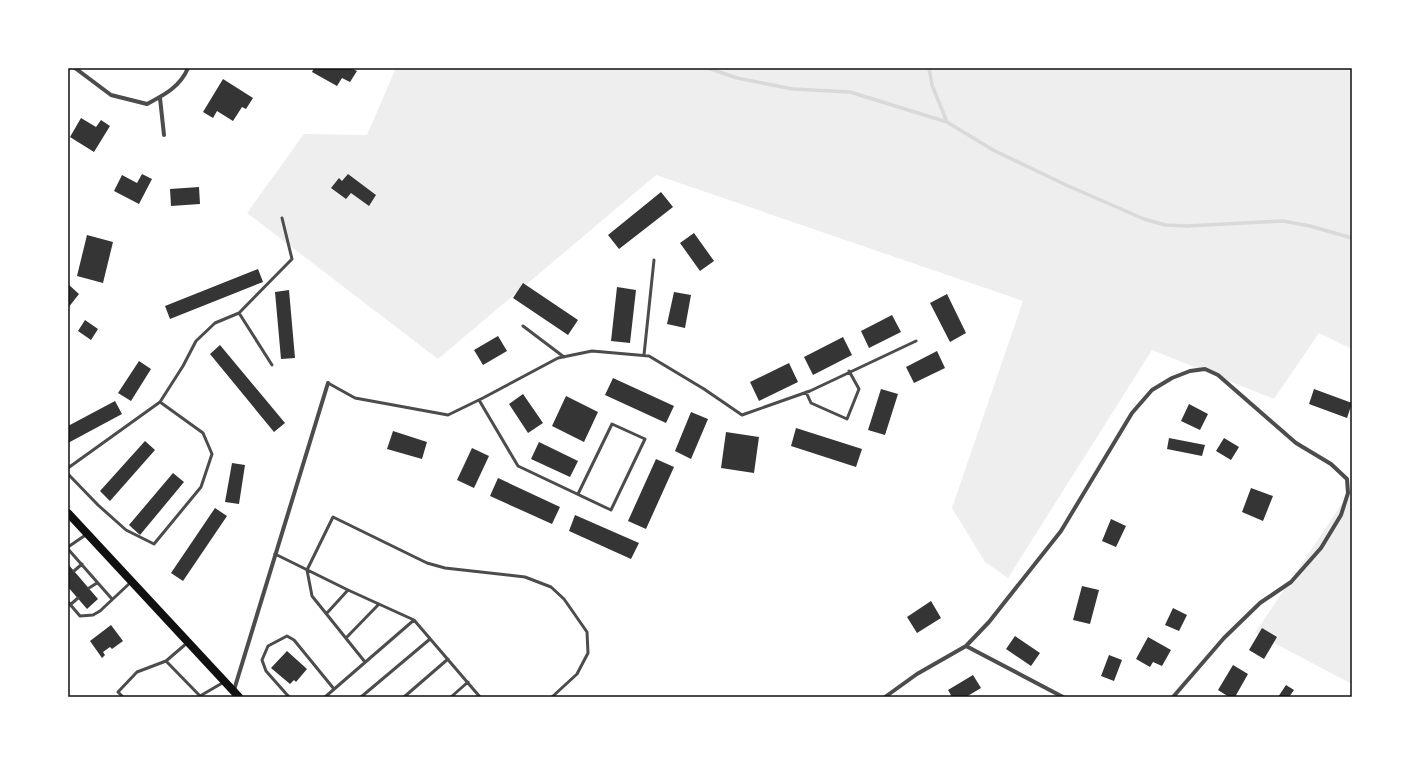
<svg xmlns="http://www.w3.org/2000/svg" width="1420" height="765" font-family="Figtree,sans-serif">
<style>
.green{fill:#eee}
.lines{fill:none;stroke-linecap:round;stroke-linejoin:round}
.stream{stroke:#d9d9d9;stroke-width:3.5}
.building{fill:#353535}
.service{stroke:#4c4c4c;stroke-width:3}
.minor{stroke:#4c4c4c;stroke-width:4}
.secondary{stroke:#111;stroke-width:8}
.neatline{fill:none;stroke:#111;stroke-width:1.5}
</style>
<rect width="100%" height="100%" fill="#fff"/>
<!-- green -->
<path class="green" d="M396 68H1352V349L1319 333 1274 399 1152 350 1008 578 985 562 952 508 1023 301 656 175 438 359 247 213 304 134 367 135Z
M1352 489V684L1255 633Z"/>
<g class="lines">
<!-- stream -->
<path class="stream" d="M708 68 737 78 793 89 850 92 947 122 993 150 1066 185 1144 219 1165 225 1187 226 1283 221 1310 226 1352 238
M929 68 932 85 947 122"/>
</g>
<!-- building -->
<path class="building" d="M314 68H351L357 71 350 82 342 78 337 86 312 72Z
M223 79 253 98 246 109 242 107 233 121 217 111 213 118 203 112Z
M81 118 96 127 101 120 110 126 94 152 70 137Z
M142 174 152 179 139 204 114 191 122 175 137 183Z
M348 174 376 195 369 206 351 193 346 199 331 188 339 178 342 181Z
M199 187 200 204 171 206 170 189Z
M661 192 673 207 619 249 608 235Z
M694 233 714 261 700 271 680 243Z
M87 235 113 242 103 283 77 276Z
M258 269 263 282 170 319 165 306Z
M523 283 578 320 568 335 513 298Z
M68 284 79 294 68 308Z
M617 287 636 290 630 343 611 341Z
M289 290 295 358 281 359 275 292Z
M674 292 691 295 685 328 667 324Z
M947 294 966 333 950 342 930 303Z
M892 315 901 332 869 348 861 331Z
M85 320 98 329 91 340 78 331Z
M498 336 507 351 483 365 474 350Z
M843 337 852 355 813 375 804 357Z
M220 345 285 423 274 432 210 354Z
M937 351 945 368 914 383 906 367Z
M139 361 151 369 131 401 118 393Z
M789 363 798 382 759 401 750 382Z
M613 378 674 406 666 423 605 395Z
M881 389 898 394 885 435 868 430Z
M1314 389 1352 403 1347 418 1309 404Z
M523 394 543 423 528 433 509 404Z
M566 396 598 412 584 442 552 426Z
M115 401 122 414 68 443V426Z
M1189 404 1208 414 1200 430 1181 421Z
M691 412 708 419 691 459 675 451Z
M796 428 862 449 856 467 791 446Z
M393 431 427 442 422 459 387 449Z
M726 432 759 437 754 473 721 468Z
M1169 438 1205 445 1202 456 1167 449Z
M1224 438 1239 447 1231 460 1216 451Z
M145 441 155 450 110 501 100 491Z
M539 442 578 461 570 477 531 459Z
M472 448 489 456 474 488 457 480Z
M656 459 674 467 646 529 628 521Z
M232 463 245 465 239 504 225 502Z
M173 473 184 482 140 535 129 525Z
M498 478 560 507 552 524 490 496Z
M1251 488 1273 496 1263 521 1242 512Z
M215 508 227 516 183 581 171 573Z
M575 515 639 543 631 559 569 531Z
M1111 519 1126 526 1116 547 1102 541Z
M68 564 98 599 87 609 68 587Z
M1082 586 1099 590 1090 624 1073 620Z
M931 601 941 618 917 633 907 617Z
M1173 608 1187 615 1179 631 1165 625Z
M111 625 123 641 112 649 110 647 103 652 105 655 102 658 90 641Z
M1262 628 1277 637 1264 659 1249 650Z
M1015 636 1040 653 1031 666 1006 649Z
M1148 637 1171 650 1162 666 1153 662 1150 667 1136 659Z
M287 651 307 669 296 682 294 680 290 684 271 668Z
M1109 655 1122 660 1114 681 1101 676Z
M1233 665 1248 674 1235 697H1229L1218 690Z
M973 675 981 688 966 697H952L948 690Z
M1286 685 1294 690 1289 697H1278Z"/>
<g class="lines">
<!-- service -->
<path class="service" d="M239 313 272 365
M523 326 564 357
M644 355 654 260
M328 383 355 398 448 415 483 398 558 358 592 351 649 356 704 389 742 415 810 391 916 341
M806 392 811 403 847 419 859 389 849 371
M479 400 518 466 611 510 645 439 612 424 578 494
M160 402 183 366 196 341 215 323 239 313 292 259 282 218
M68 468 160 402 203 433 212 454 201 487 154 544 126 530 98 505 68 474
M68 547 87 534
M68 549 112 599
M275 554 348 590 414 620
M74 571 82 564
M89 588 97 583
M68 602 80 616 93 615 100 611 131 582
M70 605 78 598
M327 613 348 590
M346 638 379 604
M166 661 201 697
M365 662 312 596 307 570 333 517 427 563 445 568 525 577 551 587 564 599 587 632 588 653 577 674 552 697
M200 696 224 682
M123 697 118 692 137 672 166 661 187 643
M289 697 266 671 262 660 268 646 287 636 294 640 334 689
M325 697 414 620 480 697
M361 697 430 639
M404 697 448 659
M451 697 468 682"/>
<!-- minor -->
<path class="minor" d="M75 68 111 95 147 104C164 95 180 87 188 68
M160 98 164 135
M966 646 1063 697
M234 690 328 383
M885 697 917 674 966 646 989 622 1061 531 1132 413 1152 390 1172 378 1190 371 1205 369 1218 375 1296 443 1331 464 1347 479 1348 493 1341 515 1321 548 1291 582 1260 603 1224 638 1173 697"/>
<!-- secondary -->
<path class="secondary" d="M68 513 239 697"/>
</g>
<!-- border -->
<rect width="1420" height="765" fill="none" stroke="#ffffff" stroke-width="138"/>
<rect x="69" y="69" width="1282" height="627" class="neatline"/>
</svg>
